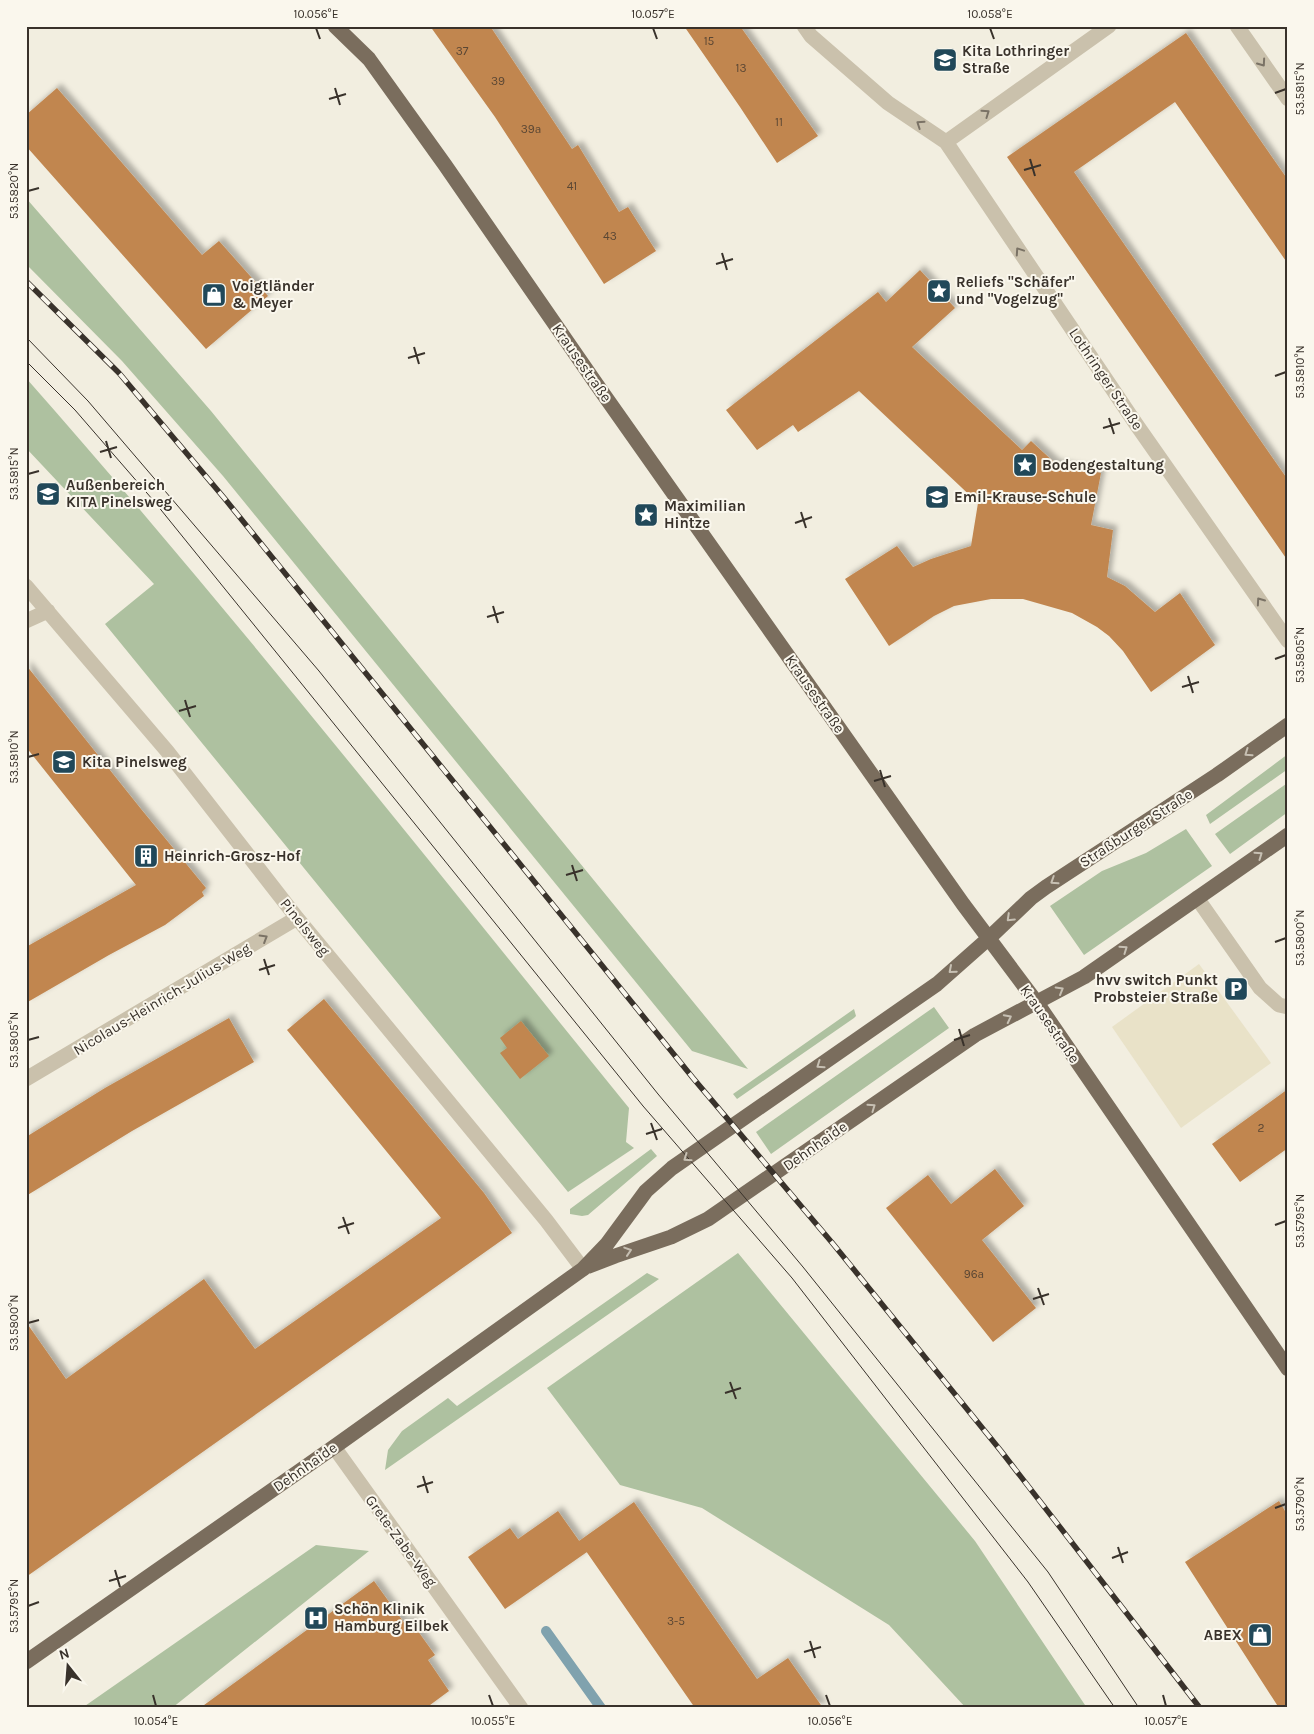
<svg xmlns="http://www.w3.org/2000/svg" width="1314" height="1734" font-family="Karla,sans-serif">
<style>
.green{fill:#aec1a0}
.plaza{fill:#e9e2c8}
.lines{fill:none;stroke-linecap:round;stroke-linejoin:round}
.stream{stroke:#80a2ae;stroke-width:10}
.building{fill:#c1864f;filter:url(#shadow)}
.minor{stroke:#cac1ac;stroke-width:15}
.major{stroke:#7a6d5d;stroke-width:15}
.tram{stroke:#39322b;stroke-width:1}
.rail-casing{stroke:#39322b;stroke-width:5.5}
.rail{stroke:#faf7ed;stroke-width:4;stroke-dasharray:11;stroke-linecap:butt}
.oneway{stroke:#7a7265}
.oneway2{stroke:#c7c0b3}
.ticks{fill:none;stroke:#39322b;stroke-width:2}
.labels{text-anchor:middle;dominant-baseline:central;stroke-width:4;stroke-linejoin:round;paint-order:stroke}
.number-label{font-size:12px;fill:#5b4734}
.poi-label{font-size:15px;font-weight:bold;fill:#39322b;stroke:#faf7ed;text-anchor:start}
.street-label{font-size:15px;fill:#39322b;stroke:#faf7ed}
.neatline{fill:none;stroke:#39322b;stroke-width:2}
.ticks-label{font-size:12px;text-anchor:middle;fill:#39322b}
</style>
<defs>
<filter id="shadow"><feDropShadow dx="4.5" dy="-4.5" stdDeviation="2.5" flood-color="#0004"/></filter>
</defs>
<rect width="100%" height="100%" fill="#f2eee0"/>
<!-- green -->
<path class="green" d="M26 198 211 411 748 1069 692 1051 223 476 122 361 26 264Z
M26 378C235 615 430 863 629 1108L626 1142 634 1148 568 1192 105 624 154 584 26 448Z
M1288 754V769L1210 824 1206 815Z
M1286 784 1288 812 1230 854 1215 834Z
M1186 829 1212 866 1084 955 1050 906 1102 871 1146 853Z
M934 1007 949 1028 771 1154 756 1132Z
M854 1009 856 1016 854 1018 737 1099 733 1094Z
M651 1149 657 1156 588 1215 582 1216 570 1214V1209Z
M738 1253 975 1541 1087 1708H966L889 1625 702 1508 620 1485 547 1388Z
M647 1273 659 1279 385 1470 388 1450 402 1431 448 1398 457 1406Z
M316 1545 369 1551 172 1708H82Z"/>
<!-- plaza -->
<path class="plaza" d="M1199 964 1271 1063 1181 1128 1112 1027Z"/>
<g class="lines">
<!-- stream -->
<path class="stream" d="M546 1631 601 1708"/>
</g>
<!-- building -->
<path class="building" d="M430 26H490L572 149 578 145 619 212 628 207 656 251 604 284 495 117Z
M684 26H740L818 136 777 163 740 107Z
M1186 33 1288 180V264L1175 102 1074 172 1288 480V561L1007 157Z
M57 88 202 255 219 241 268 296 206 349 26 146V115Z
M920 270 955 308 912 347 1022 450 1031 441 1056 464 1101 473 1091 525 1113 530 1107 577 1125 586 1155 612 1180 593 1215 645 1151 692 1123 651 1109 636 1097 627 1072 613 1023 599H991L954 606 934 616 889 646 845 579 897 546 913 567 931 559 971 546 978 503 859 391 798 432 793 425 757 450 726 410 878 292 886 302Z
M26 665 141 809 206 888 202 892 204 896 165 925 109 955 26 1003V947L136 885 26 747Z
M324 999 484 1193 512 1233 26 1577V1322L66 1379 204 1279 255 1349 441 1218 287 1030Z
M229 1018 254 1062 132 1131 26 1196V1137L105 1088Z
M521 1021 549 1056 520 1079 500 1053 507 1048 500 1038Z
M1288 1089V1148L1240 1182 1212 1144Z
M995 1169 1024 1206 982 1240 1036 1308 993 1342 886 1208 928 1175 951 1204Z
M1279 1501 1288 1516V1708H1279L1185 1562Z
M634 1502 757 1679 788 1658 823 1708H695L579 1541Z
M558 1511 587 1552 505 1609 468 1557 510 1528 518 1539Z
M374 1581 405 1624 410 1620 435 1655 428 1660 449 1691 426 1708H200Z"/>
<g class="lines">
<!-- minor -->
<path class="minor" d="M804 26 811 36 888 103 946 142 1136 424 1288 641
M1237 26 1288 99
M946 142 1109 26
M26 586 167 751 297 918 546 1220 583 1269
M26 621 48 611
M1197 898 1260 988 1279 1005 1288 1007
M26 1079 297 918
M334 1447 521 1708"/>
<!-- major -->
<path class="major" d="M335 26 369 59 445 165 597 385 963 904 1037 1003 1288 1369
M589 1266 615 1256 671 1237 708 1219 975 1035 1084 977 1288 835
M26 1662 334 1447 583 1269 607 1244 646 1191 672 1168 937 984 989 938 1031 898 1046 887 1217 775 1288 725"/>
<!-- tram -->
<path class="tram" d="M26 337 88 401 319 671 658 1094 803 1267 1048 1572 1139 1708
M26 361 75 410 153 500 643 1106 792 1278 1028 1582 1115 1708"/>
<defs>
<path id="rail" d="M26 281 119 373 225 499 693 1078 834 1245 1001 1451 1200 1708"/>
</defs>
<!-- rail casing -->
<use href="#rail" class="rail-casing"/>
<!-- rail -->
<use href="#rail" class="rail"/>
</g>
<!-- one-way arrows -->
<defs><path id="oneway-chevron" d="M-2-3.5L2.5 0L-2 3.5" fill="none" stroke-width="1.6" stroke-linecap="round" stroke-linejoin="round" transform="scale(1.25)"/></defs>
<g class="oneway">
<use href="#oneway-chevron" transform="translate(1262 63) rotate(55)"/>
<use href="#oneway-chevron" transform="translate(986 113) rotate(-35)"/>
<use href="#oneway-chevron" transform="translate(920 124) rotate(-146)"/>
<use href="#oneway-chevron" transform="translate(1019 251) rotate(-124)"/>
<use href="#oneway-chevron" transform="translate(1260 601) rotate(-125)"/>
<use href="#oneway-chevron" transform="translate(264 938) rotate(-31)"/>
</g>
<g class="oneway2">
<use href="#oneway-chevron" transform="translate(1248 753) rotate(145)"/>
<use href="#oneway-chevron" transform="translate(1259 855) rotate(-35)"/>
<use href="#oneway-chevron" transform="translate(1054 881) rotate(147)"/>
<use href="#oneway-chevron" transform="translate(1010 918) rotate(136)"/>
<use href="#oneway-chevron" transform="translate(1124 949) rotate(-35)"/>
<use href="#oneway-chevron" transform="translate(952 970) rotate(139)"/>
<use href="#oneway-chevron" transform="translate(1060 990) rotate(-30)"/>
<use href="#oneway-chevron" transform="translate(1008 1018) rotate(-27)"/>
<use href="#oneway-chevron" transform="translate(820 1065) rotate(145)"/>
<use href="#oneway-chevron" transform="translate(872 1107) rotate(-35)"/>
<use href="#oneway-chevron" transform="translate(687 1158) rotate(145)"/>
<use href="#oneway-chevron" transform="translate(628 1251) rotate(-18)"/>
</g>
<!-- ticks -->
<path class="ticks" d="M316 28 320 39M653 28 657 39M990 28 994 39M335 88 340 105M1275 93 1286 89M329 99 346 94M1030 159 1035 176M1024 170 1041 165M28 191 39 188M722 253 727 270M716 264 733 259M414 347 419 364M408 358 425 353M1275 376 1286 372M1109 418 1114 434M1103 428 1120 423M106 441 111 458M100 452 117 447M28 474 39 471M801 512 806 528M795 523 812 517M493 606 498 623M487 617 504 612M1275 659 1286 655M1188 676 1193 693M1182 687 1199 682M185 700 190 717M179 711 196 706M28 757 39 754M880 770 885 787M874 781 891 776M572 865 577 881M566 875 583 870M1275 942 1286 938M264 959 269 975M259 970 275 965M959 1029 964 1046M28 1040 39 1037M954 1040 970 1035M651 1123 657 1140M646 1134 662 1129M343 1217 349 1234M1275 1225 1286 1221M338 1228 354 1223M1038 1288 1044 1305M1033 1299 1049 1294M28 1323 39 1320M730 1382 736 1399M725 1393 741 1388M423 1476 428 1493M417 1487 433 1482M1275 1508 1286 1504M1118 1547 1123 1563M1112 1558 1128 1552M115 1570 120 1587M109 1581 126 1576M28 1606 39 1602M810 1641 815 1658M804 1652 821 1647M153 1695 156 1706M489 1695 493 1706M826 1695 830 1706M1163 1695 1166 1706"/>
<!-- icons -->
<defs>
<symbol id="school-square" viewBox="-11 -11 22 22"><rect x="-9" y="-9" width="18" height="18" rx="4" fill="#214859" stroke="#faf7ed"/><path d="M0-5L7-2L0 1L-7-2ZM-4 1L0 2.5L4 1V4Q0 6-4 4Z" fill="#fff"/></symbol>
<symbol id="sight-square" viewBox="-11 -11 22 22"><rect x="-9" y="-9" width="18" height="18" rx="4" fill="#214859" stroke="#faf7ed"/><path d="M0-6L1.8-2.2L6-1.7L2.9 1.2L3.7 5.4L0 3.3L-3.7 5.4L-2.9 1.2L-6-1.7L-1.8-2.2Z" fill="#fff"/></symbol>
<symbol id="shop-square" viewBox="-11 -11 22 22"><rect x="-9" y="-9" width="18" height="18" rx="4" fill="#214859" stroke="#faf7ed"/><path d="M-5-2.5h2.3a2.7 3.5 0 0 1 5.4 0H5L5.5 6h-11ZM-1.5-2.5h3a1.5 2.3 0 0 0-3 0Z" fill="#fff"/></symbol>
<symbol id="building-square" viewBox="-11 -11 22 22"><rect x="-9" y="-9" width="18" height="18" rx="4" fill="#214859" stroke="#faf7ed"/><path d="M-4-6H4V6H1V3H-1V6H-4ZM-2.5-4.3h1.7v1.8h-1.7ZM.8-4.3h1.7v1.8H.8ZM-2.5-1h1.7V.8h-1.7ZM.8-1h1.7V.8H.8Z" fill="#fff"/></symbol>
<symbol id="parking-square" viewBox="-11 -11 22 22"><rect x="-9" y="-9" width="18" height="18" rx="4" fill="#214859" stroke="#faf7ed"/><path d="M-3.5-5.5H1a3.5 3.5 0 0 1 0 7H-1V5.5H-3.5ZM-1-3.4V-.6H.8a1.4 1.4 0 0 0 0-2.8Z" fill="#fff"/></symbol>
<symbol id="hospital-square" viewBox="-11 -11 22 22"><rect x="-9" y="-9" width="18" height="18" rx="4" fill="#214859" stroke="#faf7ed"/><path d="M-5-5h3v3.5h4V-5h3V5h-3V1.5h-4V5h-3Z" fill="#fff"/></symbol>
</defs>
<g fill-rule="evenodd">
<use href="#school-square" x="931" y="46" width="28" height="28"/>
<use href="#sight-square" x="925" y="277" width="28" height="28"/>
<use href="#shop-square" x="200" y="281" width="28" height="28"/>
<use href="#sight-square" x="1011" y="451" width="28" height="28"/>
<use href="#school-square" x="34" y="480" width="28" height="28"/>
<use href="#school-square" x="923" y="483" width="28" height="28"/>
<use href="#sight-square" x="632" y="501" width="28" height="28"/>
<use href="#school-square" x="50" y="748" width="28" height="28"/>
<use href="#building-square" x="132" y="842" width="28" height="28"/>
<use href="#parking-square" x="1222" y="975" width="28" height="28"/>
<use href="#hospital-square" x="302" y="1604" width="28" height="28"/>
<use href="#shop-square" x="1246" y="1621" width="28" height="28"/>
</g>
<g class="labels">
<!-- number labels -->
<g class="number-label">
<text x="709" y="41">15</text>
<text x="462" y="51">37</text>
<text x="741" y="68">13</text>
<text x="498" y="81">39</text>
<text x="779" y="122">11</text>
<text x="531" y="129">39a</text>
<text x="572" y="186">41</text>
<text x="610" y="236">43</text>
<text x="1261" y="1128">2</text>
<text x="974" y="1274">96a</text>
<text x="676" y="1621">3-5</text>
</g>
<!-- poi labels -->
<g class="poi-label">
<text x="962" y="51">Kita Lothringer<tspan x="962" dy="17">Straße</tspan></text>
<text x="956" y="282">Reliefs "Schäfer"<tspan x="956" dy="17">und "Vogelzug"</tspan></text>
<text x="232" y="286">Voigtländer<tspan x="232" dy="17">&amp; Meyer</tspan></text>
<text x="1042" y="465">Bodengestaltung</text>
<text x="66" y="485">Außenbereich<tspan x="66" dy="17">KITA Pinelsweg</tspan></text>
<text x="954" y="497">Emil-Krause-Schule</text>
<text x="664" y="506">Maximilian<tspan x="664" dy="17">Hintze</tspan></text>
<text x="82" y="762">Kita Pinelsweg</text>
<text x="164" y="856">Heinrich-Grosz-Hof</text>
<text x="1218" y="980" text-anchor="end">hvv switch Punkt<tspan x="1218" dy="17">Probsteier Straße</tspan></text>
<text x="334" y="1609">Schön Klinik<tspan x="334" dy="17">Hamburg Eilbek</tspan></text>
<text x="1242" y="1635" text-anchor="end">ABEX</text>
</g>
<!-- street labels -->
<g class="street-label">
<text transform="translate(582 363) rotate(55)">Krausestraße</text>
<text transform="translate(1106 379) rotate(56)">Lothringer Straße</text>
<text transform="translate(815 694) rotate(55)">Krausestraße</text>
<text transform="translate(1136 828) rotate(-33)">Straßburger Straße</text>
<text transform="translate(305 927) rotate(51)">Pinelsweg</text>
<text transform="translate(162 999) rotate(-31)">Nicolaus-Heinrich-Julius-Weg</text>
<text transform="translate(1050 1024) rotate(55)">Krausestraße</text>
<text transform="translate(815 1146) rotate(-35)">Dehnhaide</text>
<text transform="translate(305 1467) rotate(-35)">Dehnhaide</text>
<text transform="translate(401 1541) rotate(54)">Grete-Zabe-Weg</text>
</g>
</g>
<!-- border -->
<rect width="1314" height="1734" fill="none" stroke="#faf7ed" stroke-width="55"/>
<!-- north arrow -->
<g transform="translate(68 1666) rotate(343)" stroke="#faf7ed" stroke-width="4" paint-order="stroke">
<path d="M0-4L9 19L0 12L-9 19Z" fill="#39322b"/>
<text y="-8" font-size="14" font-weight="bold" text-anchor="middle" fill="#39322b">N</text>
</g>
<rect x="28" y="28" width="1258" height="1678" class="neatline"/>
<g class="ticks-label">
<text x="316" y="18">10.056°E</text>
<text x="653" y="18">10.057°E</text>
<text x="990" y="18">10.058°E</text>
<text transform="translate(1300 89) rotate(-90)" y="4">53.5815°N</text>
<text transform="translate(14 191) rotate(-90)" y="4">53.5820°N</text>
<text transform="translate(1300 372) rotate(-90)" y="4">53.5810°N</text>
<text transform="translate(14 474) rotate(-90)" y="4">53.5815°N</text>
<text transform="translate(1300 655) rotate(-90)" y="4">53.5805°N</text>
<text transform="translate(14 757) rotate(-90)" y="4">53.5810°N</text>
<text transform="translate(1300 938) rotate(-90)" y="4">53.5800°N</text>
<text transform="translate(14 1040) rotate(-90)" y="4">53.5805°N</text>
<text transform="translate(1300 1221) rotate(-90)" y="4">53.5795°N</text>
<text transform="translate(14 1323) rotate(-90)" y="4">53.5800°N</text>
<text transform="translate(1300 1504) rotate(-90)" y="4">53.5790°N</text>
<text transform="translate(14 1606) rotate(-90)" y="4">53.5795°N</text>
<text x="156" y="1725">10.054°E</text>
<text x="493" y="1725">10.055°E</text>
<text x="830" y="1725">10.056°E</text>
<text x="1166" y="1725">10.057°E</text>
</g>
</svg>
